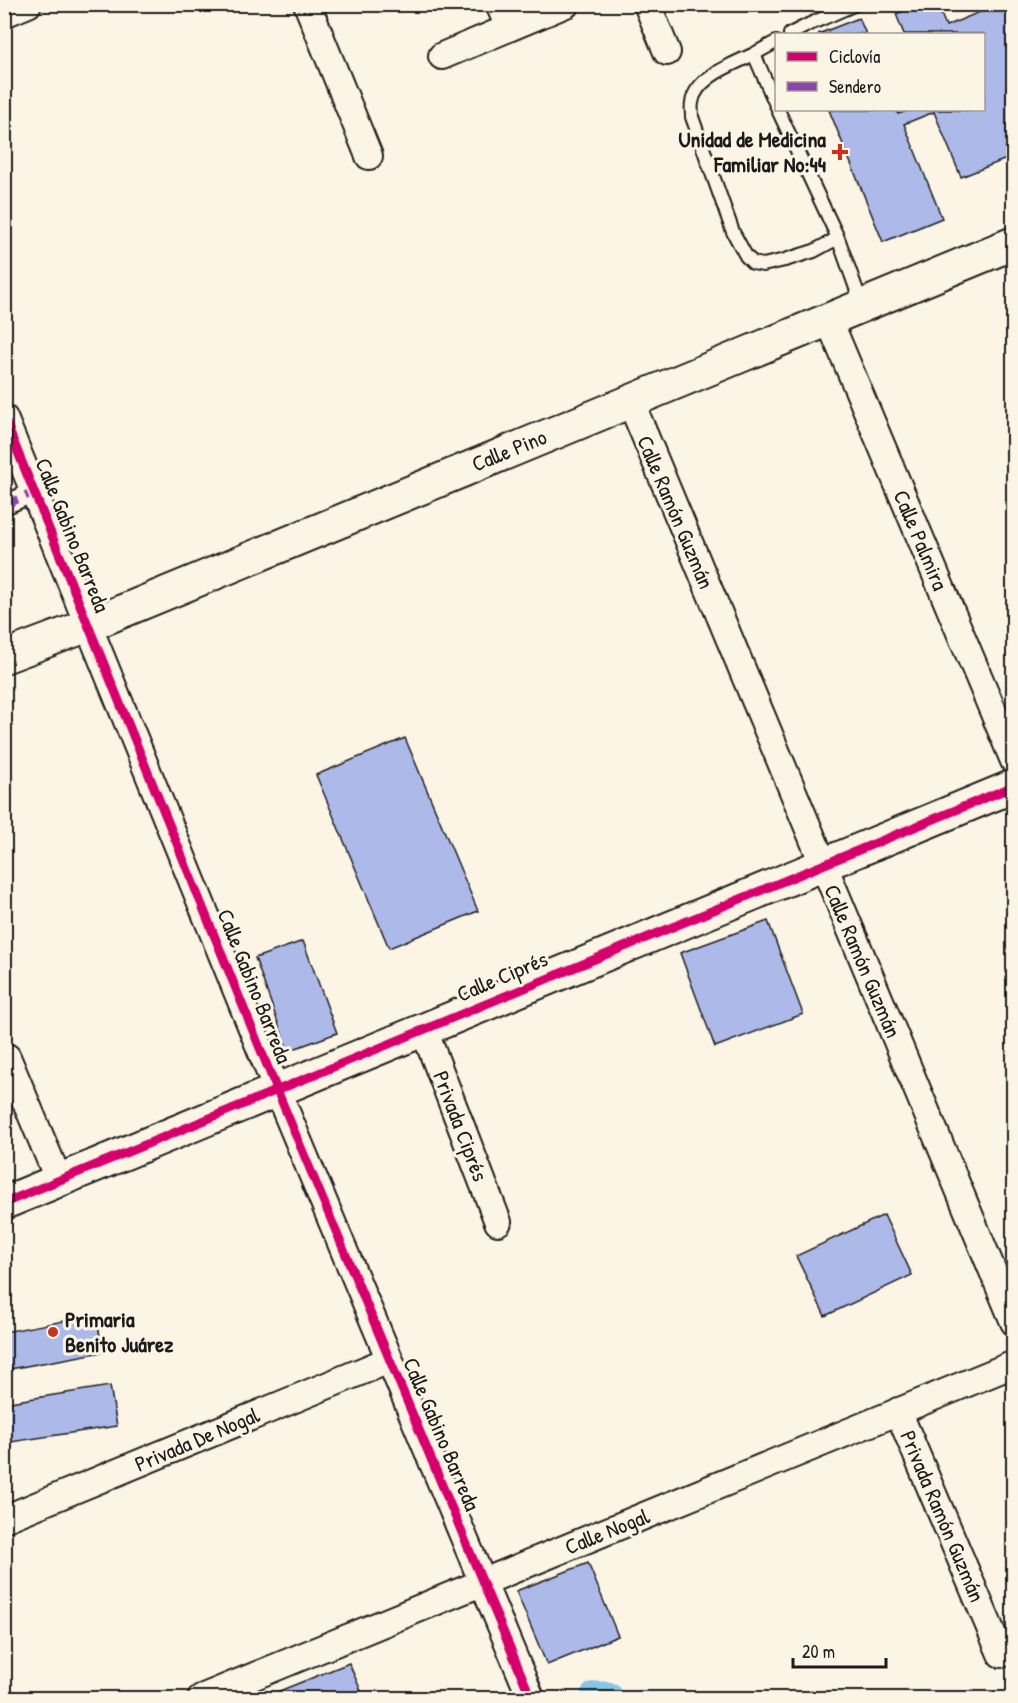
<svg xmlns="http://www.w3.org/2000/svg" width="1018" height="1703" font-family="'Patrick Hand',sans-serif">
<style>
.lines{fill:none;stroke-linecap:round;stroke-linejoin:round}
.canal{stroke:#86c5e7;stroke-width:33}
.building{fill:#acb9e9;stroke:#1c1c1c;stroke-width:1.5}
.service-casing{stroke:#1c1c1c;stroke-width:16}
.pedestrian-casing{stroke:#1c1c1c;stroke-width:22}
.minor-casing{stroke:#1c1c1c;stroke-width:30}
.tertiary-casing{stroke:#1c1c1c;stroke-width:36}
.service{stroke:#fcf5e5;stroke-width:12}
.pedestrian{stroke:#fcf5e5;stroke-width:18}
.minor{stroke:#fcf5e5;stroke-width:26}
.tertiary{stroke:#fcf5e5;stroke-width:32}
.quiet{stroke:#8e44ad;stroke-width:8;stroke-dasharray:15 8;stroke-linecap:butt}
.cycleway-casing{stroke:#fcf5e5;stroke-width:13}
.cycleway{stroke:#d6006c;stroke-width:9}
.poi-dot{fill:#c8321e;stroke:#fcf5e5;stroke-width:2}
.labels{text-anchor:middle;dominant-baseline:central;stroke-width:6;stroke-linejoin:round;paint-order:stroke}
.poi-label{font-size:22px;font-weight:bold;fill:#1c1c1c;stroke:#fcf5e5;text-anchor:end}
.street-label{font-size:22px;fill:#1c1c1c;stroke:#fcf5e5}
</style>
<rect width="100%" height="100%" fill="#fcf5e5"/>
<filter id="ink" filterUnits="userSpaceOnUse"><feTurbulence type="fractalNoise" baseFrequency=".0167" numOctaves="2"/><feDisplacementMap in="SourceGraphic" scale="12" xChannelSelector="R" yChannelSelector="G"/><feConvolveMatrix kernelMatrix="1 2 1 2 8 2 1 2 1" color-interpolation-filters="sRGB"/></filter>
<g filter="url(#ink)">
<g class="lines">
<!-- canal -->
<path class="canal" d="M596 1698H607"/>
</g>
<!-- building -->
<path class="building" d="M920 4H937L946 26 999 4H1014V156L961 177 934 112 904 124 942 218 883 242 829 110H896L898 114 910 110H984V34H904L896 14Z
M859 18 866 34H818Z
M405 738 478 911 389 948 316 775Z
M768 921 803 1014 715 1047 680 953Z
M303 941 337 1033 288 1051 255 958Z
M884 1215 912 1275 825 1316 796 1256Z
M96 1315 103 1352 4 1370V1332Z
M110 1386 117 1426 4 1443V1403Z
M588 1563 618 1636 547 1665 516 1591Z
M349 1663 364 1698H262Z"/>
<g class="lines">
<defs>
<path id="service" d="M790 34 810 24 856 4
M754 54 776 42
M776 105 754 54C734 64 695 77 692 103 691 107 692 113 692 117L733 232 746 256 753 263 763 265 785 260 814 251 838 238 778 110
M838 238 862 305"/>
<path id="pedestrian" d="M4 505 35 492"/>
<path id="minor" d="M307 4 369 156
M499 4 509 28
M647 4 667 52
M4 14 28 4
M442 56 566 4
M828 318 1014 761
M630 400 1014 1322
M4 418 277 1090 531 1698
M424 1030 498 1222
M7 1057 59 1181
M898 1411 1001 1654
M4 1519 389 1360
M201 1698 1014 1364"/>
<path id="tertiary" d="M4 657 89 625 1014 243
M4 1203 1014 786"/>
</defs>
<!-- service casing -->
<use href="#service" class="service-casing"/>
<!-- pedestrian casing -->
<use href="#pedestrian" class="pedestrian-casing"/>
<!-- minor casing -->
<use href="#minor" class="minor-casing"/>
<!-- tertiary casing -->
<use href="#tertiary" class="tertiary-casing"/>
<!-- service -->
<use href="#service" class="service"/>
<!-- pedestrian -->
<use href="#pedestrian" class="pedestrian"/>
<!-- minor -->
<use href="#minor" class="minor"/>
<!-- tertiary -->
<use href="#tertiary" class="tertiary"/>
<!-- quiet -->
<path class="quiet" d="M4 505 35 492"/>
<defs>
<path id="cycleway" d="M4 418 277 1090 531 1698
M4 1203 1014 786"/>
</defs>
<!-- cycleway casing -->
<use href="#cycleway" class="cycleway-casing"/>
<!-- cycleway -->
<use href="#cycleway" class="cycleway"/>
</g>
</g>
<!-- markers -->
<g class="poi-dot">
<path d="M837 143h6v6h6v6h-6v6h-6v-6h-6v-6h6z"/>
<circle cx="53" cy="1332" r="6"/>
</g>
<g class="labels">
<!-- poi labels -->
<g class="poi-label">
<text x="826" y="139">Unidad de Medicina<tspan x="826" dy="25">Familiar No:44</tspan></text>
<text x="65" y="1319" text-anchor="start">Primaria<tspan x="65" dy="25">Benito Juárez</tspan></text>
</g>
<!-- street labels -->
<g class="street-label">
<text transform="translate(509 450) rotate(-22)">Calle Pino</text>
<text transform="translate(676 512) rotate(67)">Calle Ramón Guzmán</text>
<text transform="translate(73 535) rotate(68)">Calle Gabino Barreda</text>
<text transform="translate(921 540) rotate(67)">Calle Palmira</text>
<text transform="translate(863 961) rotate(67)">Calle Ramón Guzmán</text>
<text transform="translate(502 976) rotate(-23)">Calle Ciprés</text>
<text transform="translate(255 986) rotate(68)">Calle Gabino Barreda</text>
<text transform="translate(461 1126) rotate(69)">Privada Ciprés</text>
<text transform="translate(442 1434) rotate(67)">Calle Gabino Barreda</text>
<text transform="translate(197 1439) rotate(-23)">Privada De Nogal</text>
<text transform="translate(943 1516) rotate(67)">Privada Ramón Guzmán</text>
<text transform="translate(607 1531) rotate(-22)">Calle Nogal</text>
</g>
</g>
<!-- margin -->
<rect width="1018" height="1703" fill="none" stroke="#fcf5e5" stroke-width="24"/>
<rect x="12" y="12" width="994" height="1679" fill="none" stroke="#1c1c1c" stroke-width="2" filter="url(#ink)"/>
<!-- legend -->
<rect x="775" y="33" width="210" height="78" fill="#fcf5e5" stroke="#a29e95" stroke-width="1.5"/>
<rect x="787" y="52" width="30" height="9" fill="#d6006c" stroke="#a29e95" stroke-width="1.5"/>
<text x="829" y="63" font-size="18" fill="#1c1c1c">Ciclovía</text>
<rect x="787" y="82" width="30" height="9" fill="#8e44ad" stroke="#a29e95" stroke-width="1.5"/>
<text x="829" y="93" font-size="18" fill="#1c1c1c">Sendero</text>
<!-- scale -->
<path d="M793 1658v9h93v-9" fill="none" stroke="#1c1c1c" stroke-width="3"/>
<text x="802" y="1658" font-size="18" fill="#1c1c1c" stroke="#fcf5e5" stroke-width="4.5" paint-order="stroke">20 m</text>
</svg>
